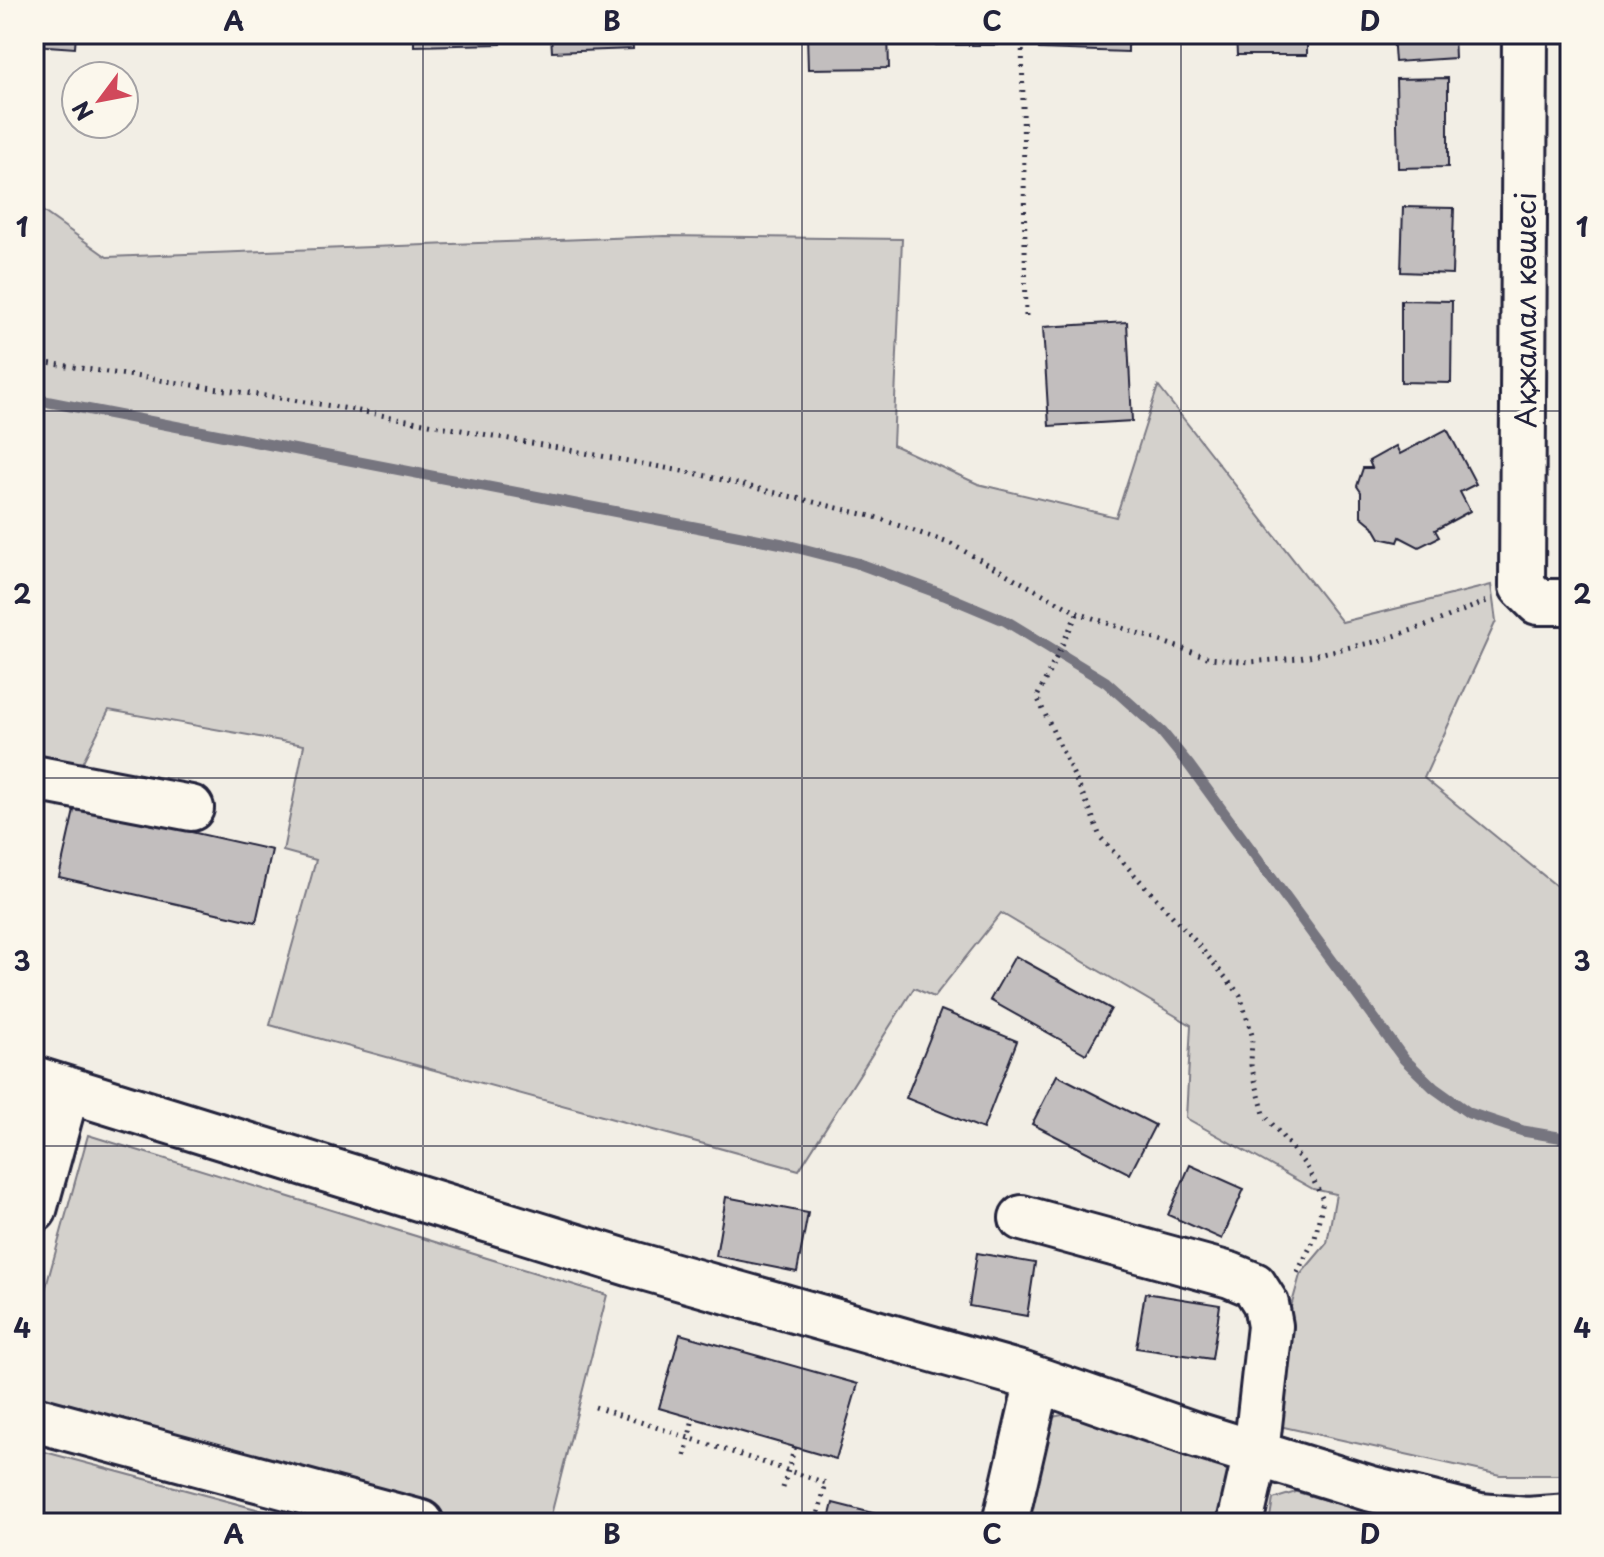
<svg xmlns="http://www.w3.org/2000/svg" width="1604" height="1557" font-family="'Playpen Sans',sans-serif">
<style>
.green{fill:#d4d1cc;stroke:#7b7a84;stroke-width:2}
.lines{fill:none;stroke-linecap:round;stroke-linejoin:round}
.stream{stroke:#76747f;stroke-width:11}
.building{fill:#c2bebe;stroke:#22223b;stroke-width:2}
.minor-casing{stroke:#22223b;stroke-width:50}
.path{stroke:#22223b;stroke-width:5;stroke-dasharray:2 6;stroke-linecap:butt}
.minor{stroke:#fbf7ec;stroke-width:44}
.grid{fill:none;stroke:#22223b;stroke-width:2;stroke-opacity:0.55}
.labels{text-anchor:middle;dominant-baseline:central;stroke-width:7;stroke-linejoin:round;paint-order:stroke}
.street-label{font-size:28px;fill:#22223b;stroke:#fbf7ec}
.neatline{fill:none;stroke:#22223b;stroke-width:3}
.grid-label{font-size:26px;text-anchor:middle;font-weight:bold;fill:#22223b}
</style>
<rect width="100%" height="100%" fill="#f2eee5"/>
<filter id="ink" filterUnits="userSpaceOnUse"><feTurbulence type="fractalNoise" baseFrequency=".0125" numOctaves="2"/><feDisplacementMap in="SourceGraphic" scale="16" xChannelSelector="R" yChannelSelector="G"/><feConvolveMatrix kernelMatrix="1 2 1 2 8 2 1 2 1" color-interpolation-filters="sRGB"/></filter>
<g filter="url(#ink)">
<!-- green -->
<path class="green" d="M34 205 107 257 664 236 902 239 893 445 978 484 1116 517 1158 386 1342 622 1491 585 1496 621 1424 778 1570 897V1475H1500L1279 1426 1289 1314 1300 1275 1327 1243 1336 1194 1313 1189 1186 1118 1191 1025 1001 913 934 997 914 988 799 1170 270 1025 316 860 283 851 304 745 109 710 73 781 34 773Z
M88 1135 607 1295 549 1523H469L34 1403V1330Z
M1076 1412 1222 1463 1232 1479 1225 1523H1023L1042 1427 1053 1417Z
M34 1449 308 1523H34Z
M1296 1492H1297L1406 1523H1269L1273 1499Z"/>
<g class="lines">
<!-- stream -->
<path class="stream" d="M34 399 783 544 857 563 944 595 1006 621 1106 682 1162 732 1189 765 1404 1059 1434 1088 1469 1113 1523 1131 1570 1139"/>
</g>
<!-- building -->
<path class="building" d="M34 34H76L75 48 34 45Z
M163 34H231V37Z
M321 34H358V38Z
M414 34H500L501 44 414 46Z
M551 34H632L633 49 552 52Z
M807 34H888L889 68 808 69Z
M932 34H998V45H932Z
M1040 34H1128V52L1039 49Z
M1236 34H1307V55H1237Z
M1393 34H1454L1455 58 1395 62Z
M1448 78V167L1398 168 1396 79Z
M1403 207 1454 208 1452 274 1401 272Z
M1401 300 1452 301 1451 383 1401 382Z
M1127 322 1132 421 1049 426 1043 327Z
M1447 429 1476 484 1460 492 1470 511 1435 530 1439 537 1419 547 1400 537 1398 542 1380 538 1373 526 1361 516V492L1357 486 1363 468H1372L1369 461 1396 446 1400 454Z
M75 806 272 850 256 922 59 877Z
M1015 956 1111 1009 1086 1054 990 1000Z
M941 1010 1017 1041 983 1129 906 1098Z
M1057 1075 1155 1125 1130 1174 1032 1124Z
M1190 1165 1244 1189 1222 1239 1168 1215Z
M726 1197 808 1213 797 1272 716 1256Z
M977 1253 1035 1263 1027 1316 969 1306Z
M1145 1293 1220 1305 1212 1359 1136 1348Z
M680 1334 858 1384 836 1459 659 1408Z
M833 1503 908 1522V1523H828Z"/>
<g class="lines">
<defs>
<path id="minor" d="M1525 34 1522 586 1538 602H1570
M34 778 191 808
M34 1079 632 1264 1024 1375 1196 1435 1368 1488 1480 1516 1527 1520 1570 1517
M34 1210 67 1090
M1022 1218 1230 1275 1254 1285 1266 1304 1270 1326 1256 1453 1240 1523
M34 1419 421 1523
M1005 1523 1038 1380"/>
</defs>
<!-- minor casing -->
<use href="#minor" class="minor-casing"/>
<!-- path -->
<path class="path" d="M1022 34 1026 318
M34 361 332 406 698 474 875 517 951 544 1078 613 1210 658 1249 662 1299 658 1379 641 1425 626 1487 601
M1077 614 1037 697 1090 810 1100 837 1196 942 1240 995 1252 1035 1251 1065 1264 1114 1307 1167 1323 1200 1315 1238 1296 1275
M34 1273 41 1247
M595 1407 826 1483 816 1523
M685 1456 693 1418
M783 1488 795 1446"/>
<!-- minor -->
<use href="#minor" class="minor"/>
</g>
</g>
<!-- grid -->
<path class="grid" d="M423 34V1523M802 34V1523M1181 34V1523M34 411H1570M34 778H1570M34 1146H1570"/>
<g class="labels">
<!-- street labels -->
<g class="street-label">
<text transform="translate(1524 310) rotate(-90)">Ақжамал көшесі</text>
</g>
</g>
<!-- margin -->
<rect width="1604" height="1557" fill="none" stroke="#fbf7ec" stroke-width="88"/>
<!-- north arrow -->
<g transform="translate(100 100) rotate(238)"><circle r="38" fill="#fbf7ec" stroke="#a4a2a5" stroke-width="2"/>
<path d="M0-6L14 30L0 20L-14 30Z" fill="#d1495b"/>
<text y="-12" font-size="22" font-weight="bold" text-anchor="middle" fill="#22223b">N</text>
</g>
<rect x="44" y="44" width="1516" height="1469" class="neatline"/>
<g class="grid-label">
<text x="234" y="31">A</text>
<text x="612" y="31">B</text>
<text x="992" y="31">C</text>
<text x="1370" y="31">D</text>
<text x="22" y="237">1</text>
<text x="1582" y="237">1</text>
<text x="22" y="604">2</text>
<text x="1582" y="604">2</text>
<text x="22" y="971">3</text>
<text x="1582" y="971">3</text>
<text x="22" y="1338">4</text>
<text x="1582" y="1338">4</text>
<text x="234" y="1544">A</text>
<text x="612" y="1544">B</text>
<text x="992" y="1544">C</text>
<text x="1370" y="1544">D</text>
</g>
</svg>
